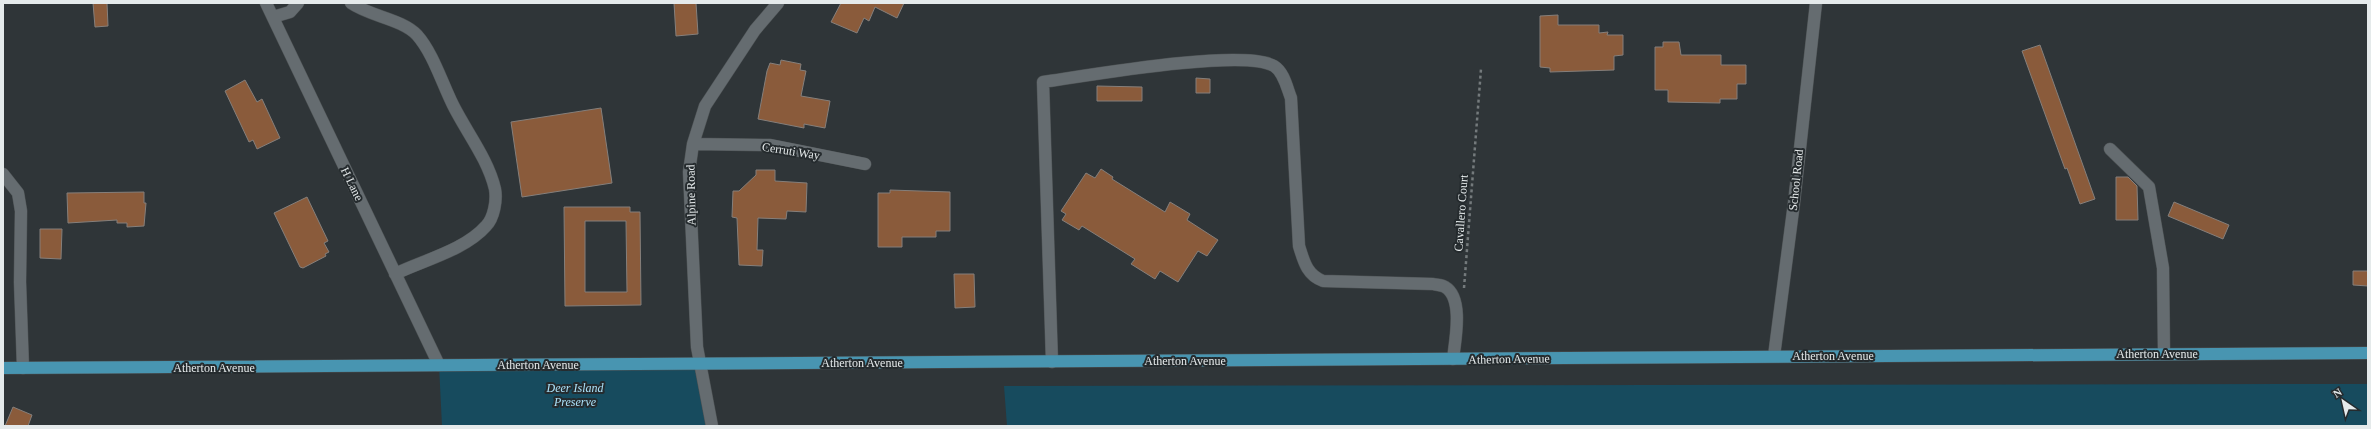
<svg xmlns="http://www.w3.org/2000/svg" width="2371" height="429" font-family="'Times New Roman',serif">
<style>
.green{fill:#174b5e}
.building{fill:#8a5b3b;stroke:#857f7b;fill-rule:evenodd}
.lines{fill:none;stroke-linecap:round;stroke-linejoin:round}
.minor-casing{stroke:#4d5254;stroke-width:13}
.major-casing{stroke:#4d5254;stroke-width:13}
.path{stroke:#747a7c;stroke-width:2.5;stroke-dasharray:3 3;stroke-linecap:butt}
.minor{stroke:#656c70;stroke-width:12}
.major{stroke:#4895b1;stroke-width:12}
.labels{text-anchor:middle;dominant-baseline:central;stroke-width:4;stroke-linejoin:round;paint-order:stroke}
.street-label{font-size:12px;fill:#e5eaeb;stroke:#252b2e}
.park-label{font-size:12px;font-style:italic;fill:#abe2fa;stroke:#252b2e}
</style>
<rect width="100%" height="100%" fill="#2f3538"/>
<!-- green -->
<path class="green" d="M699 364 712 426H442L439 365Z
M2368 384V426H1007L1004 386Z"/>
<!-- building -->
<path class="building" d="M93 3H107L108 26 95 27Z
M674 3H696L698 34 676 36Z
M841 3H904L897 18 875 7 869 21 864 18 857 33 831 22Z
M1558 15V25H1599V33L1608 32 1607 35H1623V55L1614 56V70L1550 72V68L1540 67V16Z
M1663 42H1679L1681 55H1721V65H1746V84H1737V99H1720V103L1668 102V90H1655V47H1663Z
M2040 45 2095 199 2080 204 2067 168 2065 169 2022 51Z
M781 60 801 64 800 70 806 71 801 96 830 101 825 128 804 124V128L758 119 767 71 770 63 780 65Z
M1196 78 1210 79V93H1196Z
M245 80 257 102 262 99 280 138 257 149 253 140 249 142 225 91Z
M1097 86 1142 87V101H1097Z
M601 108 612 183 522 197 511 122Z
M1101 169 1113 177 1112 179 1165 212 1170 202 1190 214 1187 220 1218 240 1207 256 1198 251 1178 282 1160 271 1155 279 1131 264 1135 259 1082 226 1079 230 1062 220 1066 214 1061 211 1086 173 1095 178Z
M756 170H775V181L807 183 806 212 787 211 786 219 758 218 757 250H763L762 266 739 265 737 218 732 217 733 191H739L756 175Z
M2116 177H2128L2137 186 2138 220H2116Z
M890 190 950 192V231H936V237H902V247H878V193H890Z
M144 192V203H146L144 226 127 227V223H117V220L68 223 67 193Z
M307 197 328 241 324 243 329 252 325 254 326 256 303 268 300 267 274 213Z
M2174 202 2229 225 2223 239 2168 216Z
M564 207H630V212H640L641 305 565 306ZM585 221H626L627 292H585Z
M40 229H62L61 259 40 258Z
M2353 271H2368V286L2353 285Z
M954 274H974L975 307 955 308Z
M13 407 32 415 28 426H5Z"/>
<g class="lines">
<defs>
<path id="minor" d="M266 3 439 365
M351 3C369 16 402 19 417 35 433 53 442 83 453 105 467 133 488 159 495 189 497 200 494 218 486 226 465 250 424 260 395 274
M273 17 290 12 298 3
M693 144 770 145 865 164
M2110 149 2149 187 2163 268 2164 354
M3 174 18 193 21 211 20 282 23 368
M1774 356 1794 203 1816 3
M1052 362 1043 82C1085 76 1243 48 1274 66 1284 72 1287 88 1291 98L1299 246C1304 262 1307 275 1323 281L1433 284C1437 285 1442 285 1445 287 1464 298 1455 341 1453 359
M712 426 697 347 689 172 693 144 705 106 755 30 778 3"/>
<path id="major" d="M3 368 2368 353"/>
</defs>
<!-- minor casing -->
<use href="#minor" class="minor-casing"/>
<!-- major casing -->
<use href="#major" class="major-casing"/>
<!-- path -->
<path class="path" d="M1464 288 1481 69"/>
<!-- minor -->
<use href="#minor" class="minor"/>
<!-- major -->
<use href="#major" class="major"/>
</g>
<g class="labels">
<!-- street labels -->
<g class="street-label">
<text transform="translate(791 151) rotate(9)">Cerruti Way</text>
<text transform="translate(1796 180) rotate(-84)">School Road</text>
<text transform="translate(352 184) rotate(64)">H Lane</text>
<text transform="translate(691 195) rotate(-91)">Alpine Road</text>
<text transform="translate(1461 213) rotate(-86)">Cavallero Court</text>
<text x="2157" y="354">Atherton Avenue</text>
<text x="1833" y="356">Atherton Avenue</text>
<text transform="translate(1509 359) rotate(-1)">Atherton Avenue</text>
<text x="1185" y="361">Atherton Avenue</text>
<text x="862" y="363">Atherton Avenue</text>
<text x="538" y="365">Atherton Avenue</text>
<text x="214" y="368">Atherton Avenue</text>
</g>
<!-- park labels -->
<g class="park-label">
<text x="575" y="388">Deer Island<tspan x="575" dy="14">Preserve</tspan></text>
</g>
</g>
<!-- border -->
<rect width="2371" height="429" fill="none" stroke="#e5eaeb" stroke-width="8"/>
<!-- north arrow -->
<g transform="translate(2343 401) rotate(326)" stroke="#252b2e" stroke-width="3" paint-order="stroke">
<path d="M0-3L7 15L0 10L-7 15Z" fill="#e5eaeb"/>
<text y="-6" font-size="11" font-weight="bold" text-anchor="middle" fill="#e5eaeb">N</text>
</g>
</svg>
